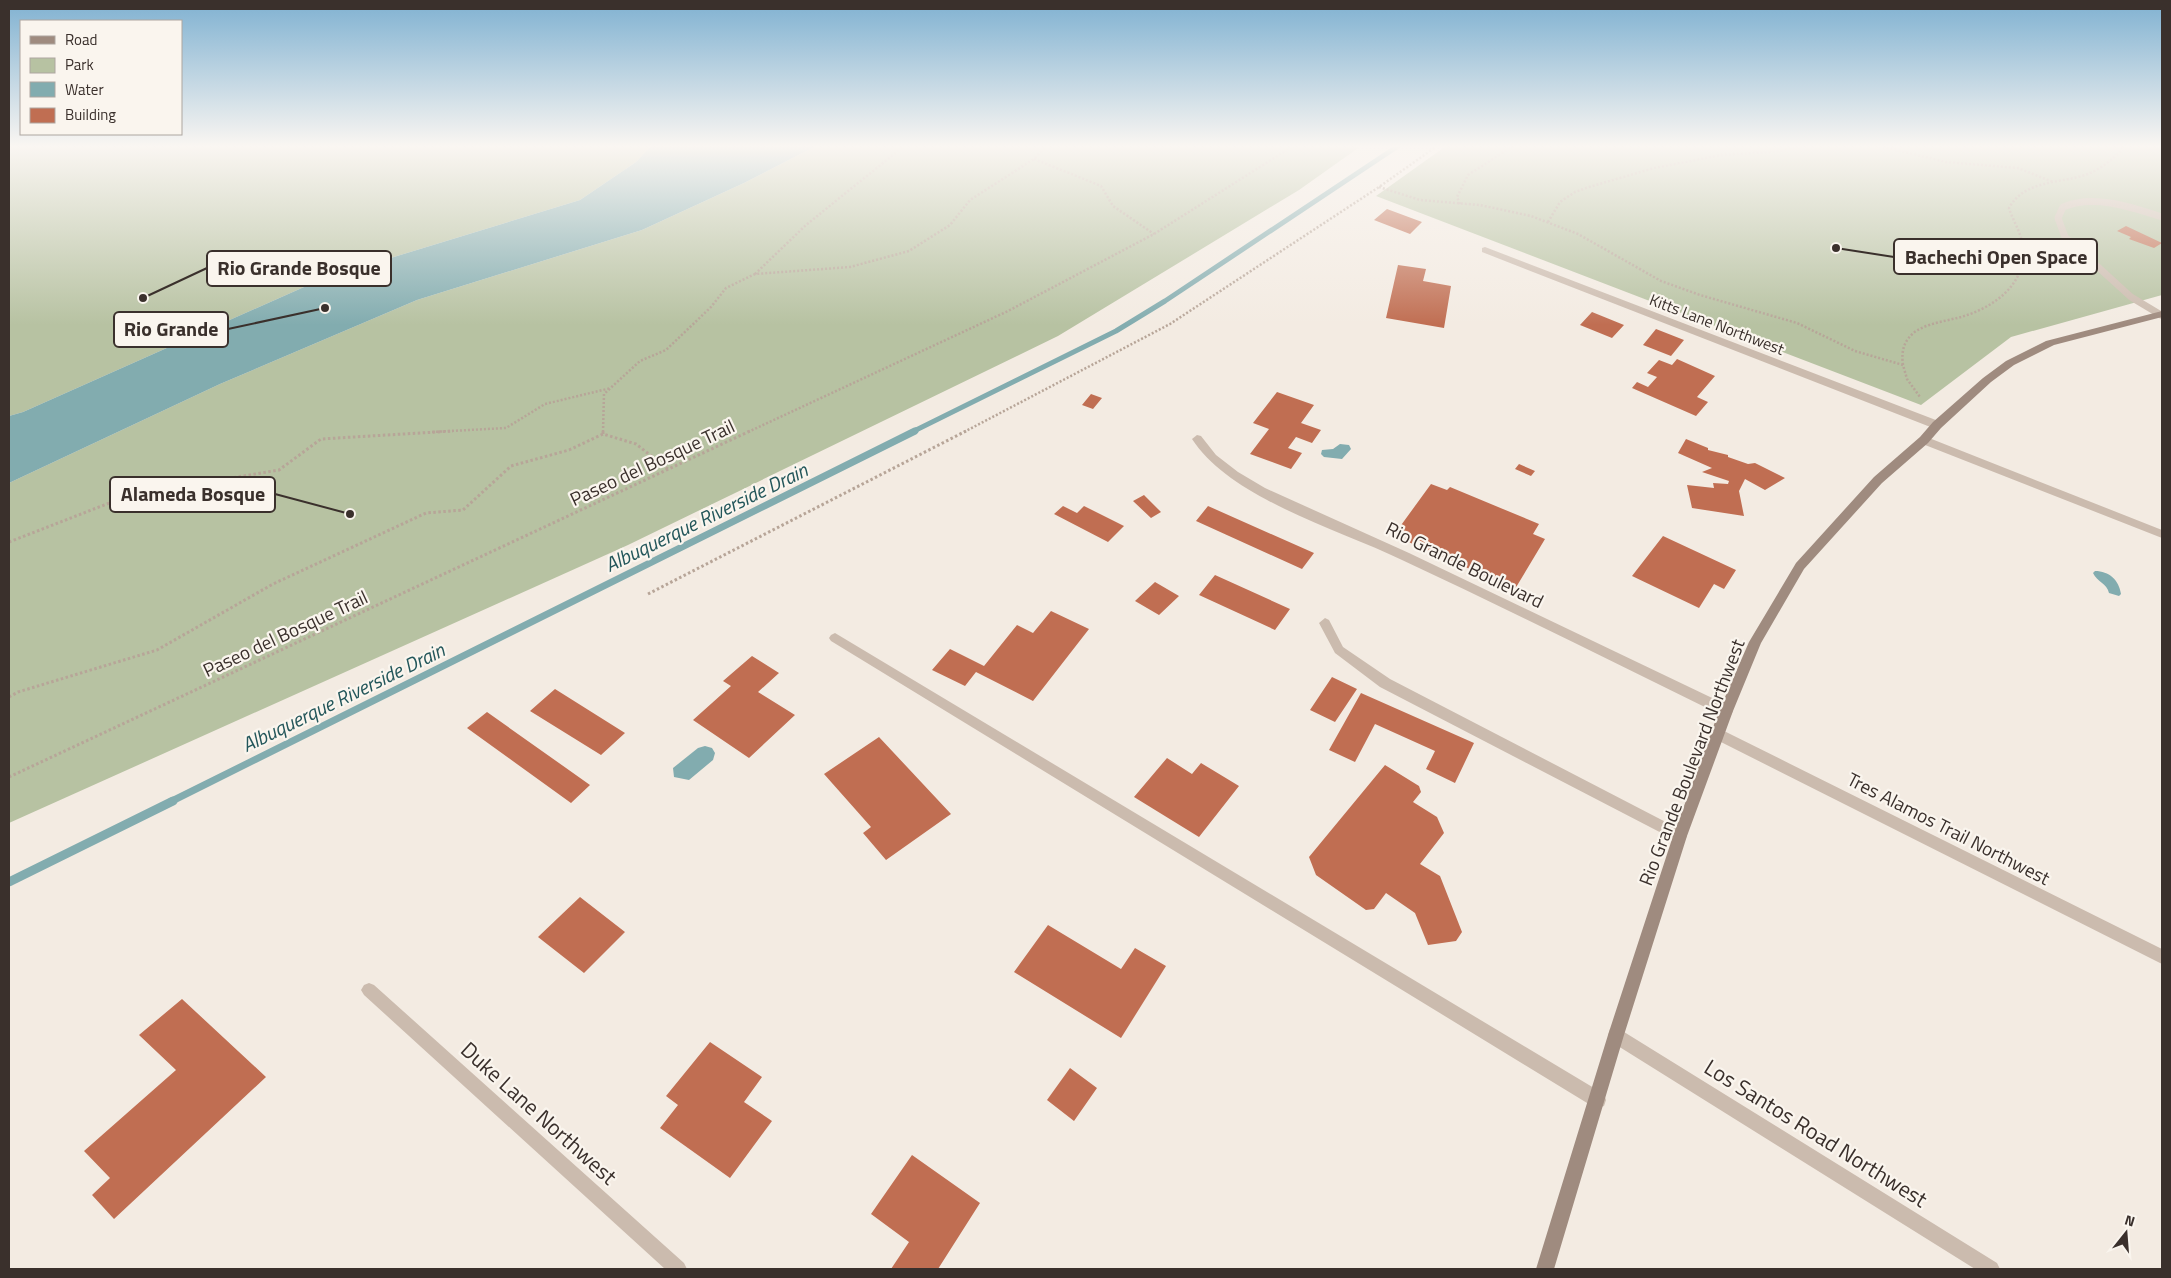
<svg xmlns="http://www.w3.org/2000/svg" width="2171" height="1278" font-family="'Titillium Web',sans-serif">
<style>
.green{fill:#b7c2a2}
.water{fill:#82acaf}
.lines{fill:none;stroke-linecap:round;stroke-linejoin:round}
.stream-far2{stroke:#82acaf;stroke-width:5}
.stream-far1{stroke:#82acaf;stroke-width:7}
.stream{stroke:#82acaf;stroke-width:9}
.building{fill:#c06e52}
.path-far1{stroke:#b7a598;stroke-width:2.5;stroke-dasharray:2 2;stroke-linecap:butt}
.path{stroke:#b7a598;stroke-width:3;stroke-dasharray:2.5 2.5;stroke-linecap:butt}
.lane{stroke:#cbbbae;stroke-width:7}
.street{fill:#cbbbae;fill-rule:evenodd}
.secondary{fill:#9f8b7f;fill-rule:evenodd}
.labels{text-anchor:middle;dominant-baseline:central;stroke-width:4.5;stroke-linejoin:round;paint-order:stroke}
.far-street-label{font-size:16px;fill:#3a302c;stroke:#faf5ee}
.street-label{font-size:19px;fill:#3a302c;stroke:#faf5ee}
.water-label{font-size:20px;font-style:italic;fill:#23565a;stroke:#faf5ee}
.near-street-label{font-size:22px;fill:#3a302c;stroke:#faf5ee}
.leader{fill:none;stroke:#3a302c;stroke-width:2}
.callout-dot{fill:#3a302c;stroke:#faf5ee;stroke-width:2}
.callout{fill:#faf5ee;stroke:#3a302c;stroke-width:2}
.callout-label{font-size:20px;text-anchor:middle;font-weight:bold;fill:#3a302c}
</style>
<rect width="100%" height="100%" fill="#f3ebe2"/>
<!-- green -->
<path class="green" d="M9 146H651L636 162 580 200 322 279 23 412 9 416Z
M816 146H1361L1299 190 1058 336 628 545 9 823V483L220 384 417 300 642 230 744 183Z
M1446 146H2162V295L2011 337 1921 405 1376 196Z"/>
<!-- water -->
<path class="water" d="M651 146H816L744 183 642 230 417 300 220 384 9 483V416L23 412 322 279 580 200 636 162Z
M1340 444 1349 445 1351 449 1342 459 1324 457 1321 454 1322 450 1333 449Z
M2095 571C2109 571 2119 580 2121 594L2119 596 2109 593C2107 583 2097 582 2093 573Z
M705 746 712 748 715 753 713 760 689 780 674 777 673 768 698 748Z"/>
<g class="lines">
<!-- stream-far2 -->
<path class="stream-far2" d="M912 432 1116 331 1165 301 1398 146"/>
<!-- stream-far1 -->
<path class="stream-far1" d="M170 802 915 431"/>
<!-- stream -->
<path class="stream" d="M9 882 173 801"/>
</g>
<!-- building -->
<path class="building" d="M1387 209 1422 222 1410 234 1374 220Z
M2126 226 2162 243 2154 248 2129 239 2131 237 2117 231Z
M1398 265 1426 269 1423 281 1451 286 1444 328 1386 318Z
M1592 312 1624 325 1612 338 1580 325Z
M1656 329 1684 340 1671 356 1643 345Z
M1677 359 1715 376 1697 397 1708 402 1696 416 1632 388 1637 382 1648 387 1657 377 1647 373 1659 360 1672 365Z
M1277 392 1314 405 1301 423 1321 430 1312 443 1296 437 1288 448 1302 453 1291 469 1250 454 1269 429 1253 423Z
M1091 394 1102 398 1093 409 1082 405Z
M1686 439 1708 448V450L1728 455V457L1748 464 1755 463 1785 478 1765 490 1745 479 1739 491 1744 516 1692 508 1687 485 1714 488 1713 483 1728 484 1729 481 1702 472 1712 468 1678 453Z
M1519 464 1535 471 1531 476 1515 469Z
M1431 484 1447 490 1450 487 1539 524 1533 534 1545 539 1515 589 1404 540 1409 533 1399 528Z
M1144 495 1161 512 1151 518 1133 501Z
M1063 506 1077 513 1084 506 1124 526 1108 542 1054 514Z
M1208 506 1314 553 1302 569 1196 521Z
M1663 536 1736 570 1724 589 1714 584 1699 608 1632 576Z
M1215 575 1290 609 1275 630 1199 595Z
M1155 582 1179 596 1159 615 1135 601Z
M1051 611 1089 629 1033 701 976 672 965 686 932 670 950 649 984 666 1017 625 1033 633Z
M752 656 779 673 758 692 795 715 749 758 693 720 731 686 723 681Z
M1332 677 1357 689 1335 722 1310 710Z
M555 689 625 733 601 755 530 711Z
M1361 693 1474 743 1455 783 1426 769 1435 751 1375 724 1355 762 1329 750Z
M487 712 590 785 571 803 467 728Z
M879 737 951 814 886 860 863 833 871 827 824 774Z
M1167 758 1192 774 1201 763 1239 786 1199 837 1134 797Z
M1385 765 1419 786 1421 792 1413 802 1437 817 1444 833 1420 864 1440 876 1462 932 1456 941 1428 945 1415 913 1386 893 1374 909 1366 910 1316 875 1309 857Z
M580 897 625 932 584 973 538 937Z
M1048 925 1121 969 1135 948 1166 966 1121 1038 1014 972Z
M182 999 266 1077 114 1219 92 1195 110 1178 84 1151 176 1070 139 1035Z
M710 1042 762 1077 744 1102 772 1121 730 1178 660 1128 678 1105 666 1096Z
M1070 1068 1097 1088 1074 1121 1047 1100Z
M912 1155 980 1203 938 1269H891L909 1242 871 1214Z"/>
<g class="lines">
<!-- path-far1 -->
<path class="path-far1" d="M1879 146 1946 162 2018 168 2053 182
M1034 159 1101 186 1113 206 1154 234
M1379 187 1420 200 1480 205 1531 216 1578 234 1661 281 1700 295 1797 323 1855 351 1903 365 1907 379 1920 397
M1460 204 1457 197 1468 175 1513 146
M1548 222 1560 202 1575 192 1589 187 1654 168 1722 155 1771 152 1804 146
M755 274 806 225 904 146
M1903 365C1901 350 1904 340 1916 331 1929 323 1946 321 1961 317 1992 308 2026 286 2023 248 2022 234 2013 221 2009 208 2025 179 2061 184 2088 174 2102 168 2115 158 2125 146
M432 432 506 428 545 404 611 388
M603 432 604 394 640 361 666 350 711 307 726 288 755 274 850 267 909 251 950 225 970 200 1034 159 1046 146
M748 432 1008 311 1154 234 1293 146
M964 432 1170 324 1379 187 1437 146"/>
<!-- path -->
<path class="path" d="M603 434V431
M9 542 130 495 279 470 321 439 453 431
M648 594 966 431
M9 697 18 692 157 650 273 584 426 513 463 510 511 466 569 450 603 434 636 444 668 469
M9 777 750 431"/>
<!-- lane -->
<path class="lane" d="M2161 315 2131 297 2065 237 2058 218 2063 207C2094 194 2131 207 2162 217"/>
<!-- street -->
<path class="street" d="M1485 247 1941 422 1942 425 1937 429 1933 428 1482 252V248Z
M1197 435 1201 436 1216 455 1238 472 1265 488 1409 553 1731 707 1733 711 1731 715 1726 716 1721 715C1615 663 1509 610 1402 560 1338 529 1231 499 1192 439Z
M1924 436 2162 530V538L1920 443 1919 440Z
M1325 618 1329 620 1343 647 1390 679 1685 832 1687 836 1685 840 1680 842 1675 840 1380 687 1335 653 1319 623Z
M835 633 1604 1094 1606 1100 1604 1106 1598 1108 1592 1106 831 641 829 638 831 635Z
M1718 728 2162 949V964L1713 738 1711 734 1713 730Z
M369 983 374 985 684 1263 687 1269H665L364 995 361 990 364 985Z
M1616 1027 1997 1263 2000 1269H1975L1610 1041 1608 1035 1610 1029Z"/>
<!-- secondary -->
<path class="secondary" d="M2162 311V317L2054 345 2014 365 1991 382 1941 428 1928 443 1882 483 1804 569 1761 643 1733 711 1687 836 1624 1035 1554 1269H1536L1608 1035 1673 836 1719 711 1749 642 1796 563 1874 477 1920 437 1933 422 1983 378 2006 361 2046 341Z"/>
</g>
<!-- sky -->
<linearGradient id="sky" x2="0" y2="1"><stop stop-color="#7fb1d1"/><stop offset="0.45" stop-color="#faf6f2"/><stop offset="1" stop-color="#faf6f2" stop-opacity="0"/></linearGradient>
<rect width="2171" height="325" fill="url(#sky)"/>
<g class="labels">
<!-- far-street labels -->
<g class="far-street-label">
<text transform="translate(1717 324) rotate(21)">Kitts Lane Northwest</text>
</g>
<!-- street labels -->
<g class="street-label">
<text transform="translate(652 462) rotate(-25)">Paseo del Bosque Trail</text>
<text transform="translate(1465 564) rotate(26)">Rio Grande Boulevard</text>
<text transform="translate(285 633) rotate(-25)">Paseo del Bosque Trail</text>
<text transform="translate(1691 762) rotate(-69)">Rio Grande Boulevard Northwest</text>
<text transform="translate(1949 828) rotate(27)">Tres Alamos Trail Northwest</text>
</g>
<!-- water labels -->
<g class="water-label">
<text transform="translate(706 517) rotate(-26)">Albuquerque Riverside Drain</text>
<text transform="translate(343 697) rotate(-26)">Albuquerque Riverside Drain</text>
</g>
<!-- near-street labels -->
<g class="near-street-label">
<text transform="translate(539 1113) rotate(42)">Duke Lane Northwest</text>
<text transform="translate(1816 1133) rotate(32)">Los Santos Road Northwest</text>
</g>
</g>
<!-- callouts -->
<path class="leader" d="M1836 248L1894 257M143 298L207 268M325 308L228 329M350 514L275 494"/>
<g class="callout-dot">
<circle cx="1836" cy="248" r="5"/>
<circle cx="143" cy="298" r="5"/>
<circle cx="325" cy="308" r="5"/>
<circle cx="350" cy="514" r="5"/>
</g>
<g class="callout">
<rect x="1894" y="239" width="203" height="35" rx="5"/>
<rect x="207" y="251" width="184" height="35" rx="5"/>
<rect x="114" y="312" width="114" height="35" rx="5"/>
<rect x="110" y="477" width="165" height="35" rx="5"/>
</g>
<g class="callout-label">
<text x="1996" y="264">Bachechi Open Space</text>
<text x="299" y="275">Rio Grande Bosque</text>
<text x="171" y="336">Rio Grande</text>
<text x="193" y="501">Alameda Bosque</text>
</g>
<!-- border -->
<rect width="2171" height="1278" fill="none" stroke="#3a302c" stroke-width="20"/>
<!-- legend -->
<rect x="20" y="20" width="162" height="115" fill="#faf5ee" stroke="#ada6a0"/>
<rect x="30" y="36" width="25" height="8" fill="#9f8b7f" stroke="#ada6a0"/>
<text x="65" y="45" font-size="15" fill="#3a302c">Road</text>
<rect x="30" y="58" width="25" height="15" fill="#b7c2a2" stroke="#ada6a0"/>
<text x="65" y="70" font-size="15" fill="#3a302c">Park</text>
<rect x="30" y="82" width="25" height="15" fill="#82acaf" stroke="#ada6a0"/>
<text x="65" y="95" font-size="15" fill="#3a302c">Water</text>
<rect x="30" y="108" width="25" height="15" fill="#c06e52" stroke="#ada6a0"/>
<text x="65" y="120" font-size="15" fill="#3a302c">Building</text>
<!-- north arrow -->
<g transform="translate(2126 1233) rotate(17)" stroke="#faf5ee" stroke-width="4" paint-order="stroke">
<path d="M0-4L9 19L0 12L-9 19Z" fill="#3a302c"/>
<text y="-8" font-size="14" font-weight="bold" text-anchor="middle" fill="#3a302c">N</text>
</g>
</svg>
